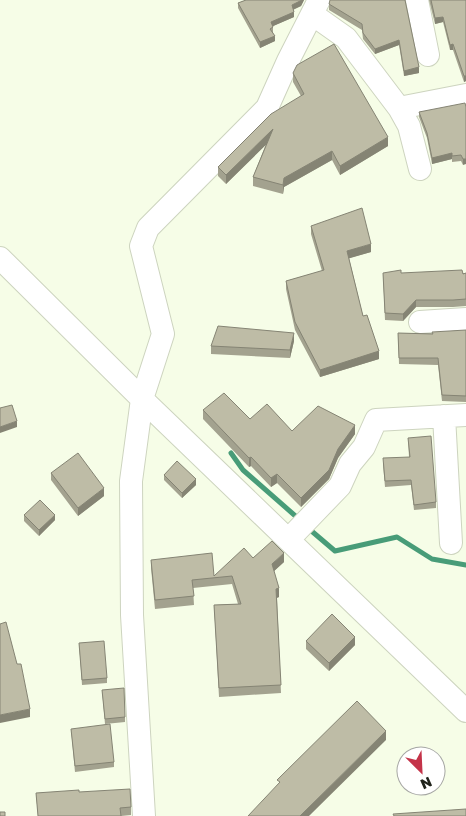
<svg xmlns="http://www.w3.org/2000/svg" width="466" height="816" font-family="'Golos Text',sans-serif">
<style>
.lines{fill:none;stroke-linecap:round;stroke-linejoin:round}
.stream{stroke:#489c78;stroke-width:5}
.minor-casing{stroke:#cdd4bf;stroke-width:24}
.minor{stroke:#fff;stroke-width:22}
.wall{fill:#a3a28f}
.shaded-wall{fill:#858474}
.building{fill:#bebca6;stroke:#858474}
</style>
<rect width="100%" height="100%" fill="#f6fde7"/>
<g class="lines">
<!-- stream -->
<path class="stream" d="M231 453 243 470 300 520
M308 528 335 551 397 537 432 559 466 565"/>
<defs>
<path id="minor" d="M417 0 428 55
M312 14 346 38 399 108 409 126 420 169
M399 108 466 95
M0 258 142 399 466 711
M420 322 466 319
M444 416 451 543
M289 539 340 486 350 464 364 447 376 420 466 415
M144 816 132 615 131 481 142 399 163 334 141 246 148 228 267 108 288 61 319 0"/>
</defs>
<!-- minor casing -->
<use href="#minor" class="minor-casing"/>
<!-- minor -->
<use href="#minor" class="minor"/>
</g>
<!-- wall -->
<path class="wall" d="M246 0H304L301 6 293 10 294 17 273 26V32L275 41 260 48 238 8V3Z
M405 0 419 73 404 76 399 45 375 54 363 39 362 30 329 10V4Z
M429 0H466V81L464 82 453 50H450L443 22 435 24Z
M293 73 388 146 340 175 332 160 284 187 283 194 253 186V177L266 144 226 184 218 176V167L301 96 293 82Z
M466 107 463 165 461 161 452 162V159L432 164 427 138 419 117V112Z
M311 226 371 252 349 258 363 316 379 359 320 377 295 330 286 289V281L322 271 311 234Z
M383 273H466V306L453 307H416L403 321 385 320Z
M398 333 466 334V402L442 401 438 365 399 364Z
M294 341 290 358 211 354V346Z
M203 410 250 419 292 431 355 434 338 458 329 479 301 507 277 483 271 487 251 466 249 467 203 419Z
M408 438 436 502V508L414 510 411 485 385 487 383 464 409 457Z
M51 473 104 496 78 516 51 480Z
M164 475 196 485 182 498 164 480Z
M24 515 55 520 39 536 24 521Z
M253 558 284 562 274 571 279 597 277 598 281 693 219 697 214 605 238 604 232 584 193 588 194 605 155 609 151 568V560L214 576Z
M306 641 355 645 329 671 306 649Z
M79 643 107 678V683L82 685Z
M102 690 125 717V722L105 724Z
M71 729 114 762V767L75 772Z
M79 792 131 807V815L121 816H38L36 793Z"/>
<!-- shaded-wall -->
<path class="shaded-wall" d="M302 0H304L301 6 292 10V5Z
M294 12V17L271 27V22Z
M443 17V22L435 24V18Z
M275 36V41L260 48V42Z
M399 40V45L375 54V49Z
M453 44V50H450V45Z
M419 67V73L404 76V71Z
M464 76H466V81L464 82Z
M273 129V138L226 184V175Z
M388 137V146L340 175V166Z
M332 151V160L284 187 283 194V185L284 178Z
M452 153V159L432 164V158Z
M463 159H466V164L463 165Z
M371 244V252L347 259V251Z
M416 300V307L403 321V314Z
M294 333V341L290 358V350Z
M379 351V359L320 377V370Z
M17 421V427L0 433V427Z
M355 425V434L338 458 329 479 301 507V498Z
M251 457V466L249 467V458Z
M277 474V483L271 487V478Z
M196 479V485L182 498V493Z
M104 488V496L78 516V508Z
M55 515V520L39 536V530Z
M284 553V562L272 573V564Z
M279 588V597L276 598V589Z
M355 637V645L329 671V663Z
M30 709V717L0 723V715Z
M386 731V740L309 816H300Z"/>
<!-- building -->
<path class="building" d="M246 0H302L292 5 294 12 271 22 273 27 270 29 275 36 260 42 238 3Z
M330 0H405L419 67 404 71 399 40 375 49 363 33 362 24 329 4Z
M431 0H466V76H464L453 44 450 45 443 17 435 18Z
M334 44 388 137 340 166 332 151 284 178 283 185 253 177 273 129 226 175 218 167 271 114 304 94 293 73 297 65Z
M465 103 466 107V159H463L461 155 452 156V153L432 158 427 133 419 112Z
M362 208 371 244 347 251 363 316 367 315 379 351 320 370 295 322 286 281 324 270 311 226Z
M401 270V273L462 270 463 274 466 273V299L453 300H416L403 314 385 313 383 273Z
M218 326 294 333 290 350 211 346Z
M466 330V396L442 395 438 358H399L398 333 433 334 432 332Z
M224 393 250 419 267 404 292 431 318 406 355 425 338 449 329 470 301 498 277 474 271 478 251 457 249 458 203 410Z
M12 405 17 421 0 427V408Z
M431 436 436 502 414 505 411 480 385 481 383 458 410 457 408 438Z
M78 453 104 488 78 508 51 473Z
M177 461 196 479 182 493 164 475Z
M40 500 55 515 39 530 24 515Z
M272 541 284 553 272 564 279 588 276 589 281 685 219 688 214 605 241 604 232 576 192 580 194 596 155 600 151 560 212 553 214 576 244 548 253 558Z
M332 614 355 637 329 663 306 641Z
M6 622 17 664H21L30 709 0 715V624Z
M104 641 107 678 82 680 79 643Z
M124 688 125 717 105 719 102 690Z
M357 701 386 731 300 816H248L280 782 277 780Z
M110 724 114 762 75 766 71 729Z
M130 789 131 807 120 808 121 816H38L36 793 79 790V792Z
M466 809V816H394L393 814Z
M0 812H5V816H0Z"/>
<!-- north arrow -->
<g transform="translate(421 771) rotate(156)"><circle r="24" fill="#ffffff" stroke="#a6a7a4"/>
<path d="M0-4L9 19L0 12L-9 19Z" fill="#c43349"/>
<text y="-8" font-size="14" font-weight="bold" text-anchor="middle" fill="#20231b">N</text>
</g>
</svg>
